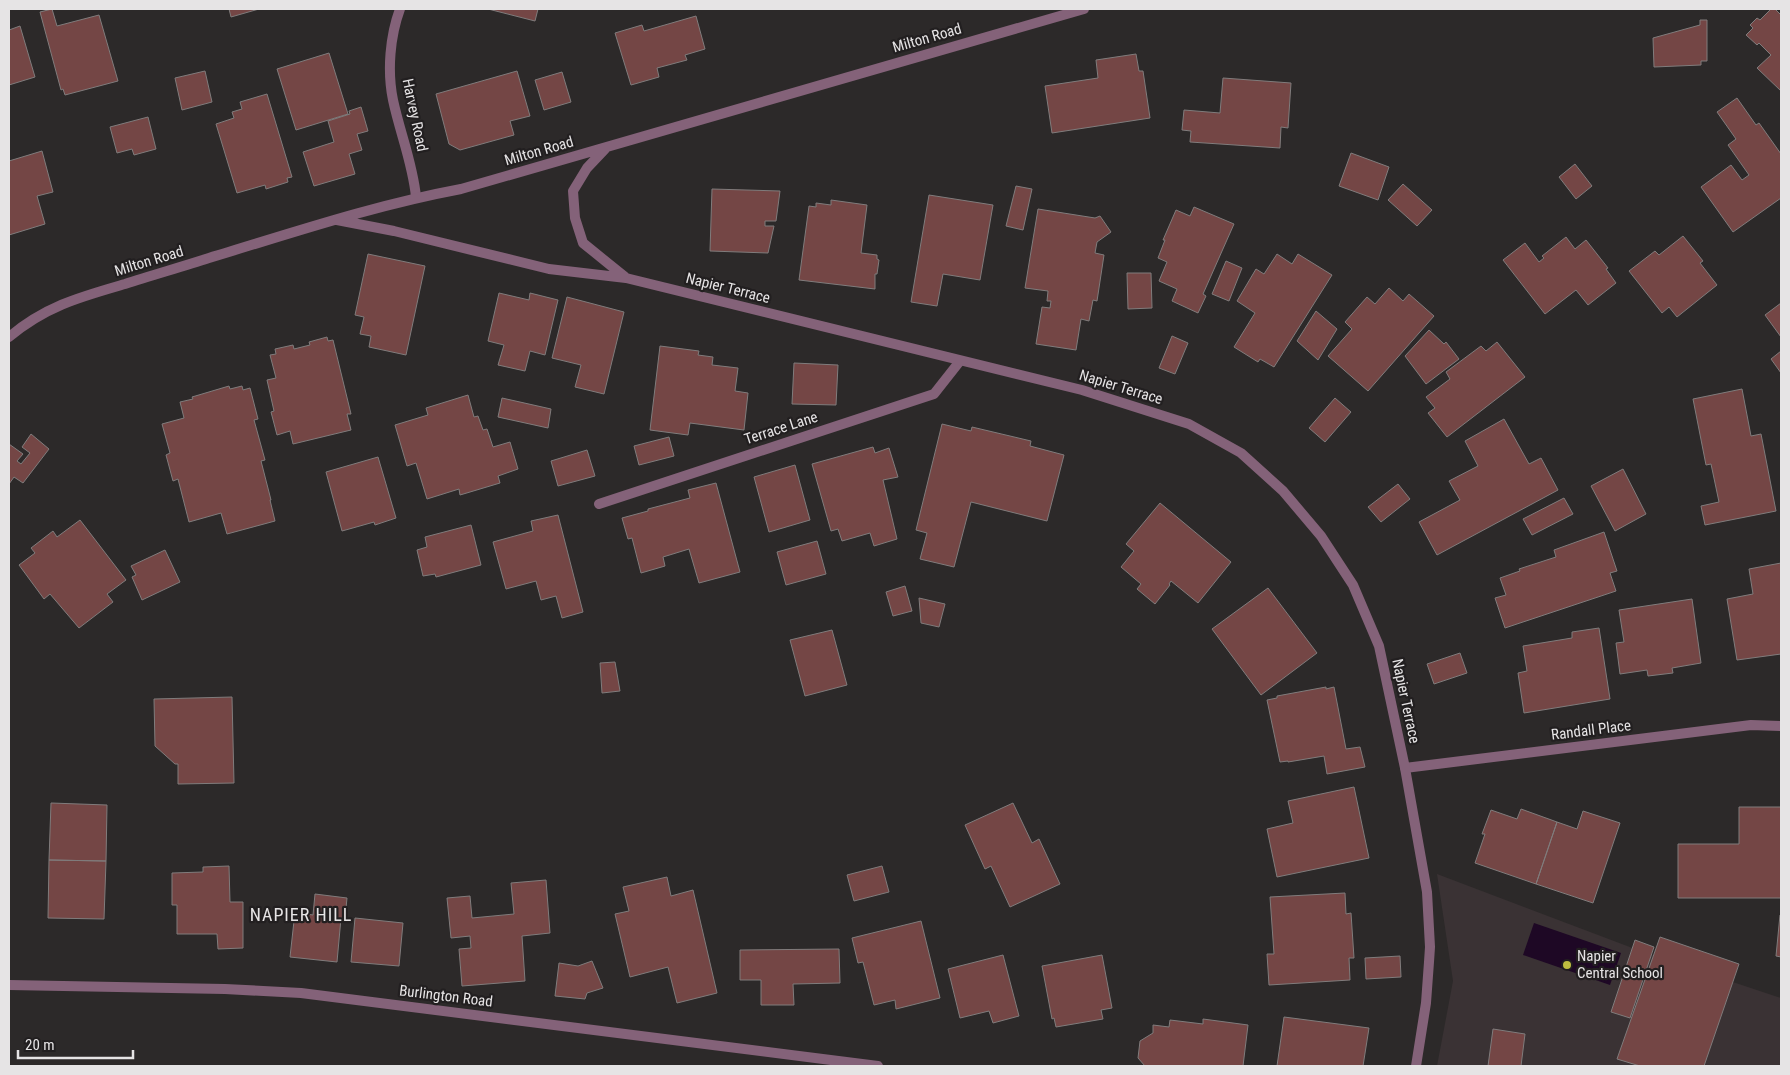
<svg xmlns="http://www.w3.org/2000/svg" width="1790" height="1075" font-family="'Roboto Condensed',sans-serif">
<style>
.built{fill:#3a3234}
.water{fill:#1e0825}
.building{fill:#744645;stroke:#807c7c}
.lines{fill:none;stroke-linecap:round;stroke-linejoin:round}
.service{stroke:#846279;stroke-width:10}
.minor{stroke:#846279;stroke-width:10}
.tertiary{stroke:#846279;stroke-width:10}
.poi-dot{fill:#c0be40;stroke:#221f20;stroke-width:2}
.labels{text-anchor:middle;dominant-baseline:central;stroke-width:4.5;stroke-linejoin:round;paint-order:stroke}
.street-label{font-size:15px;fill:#e6e4e5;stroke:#221f20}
.poi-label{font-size:15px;fill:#e6e4e5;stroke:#221f20;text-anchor:start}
.quarter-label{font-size:18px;letter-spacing:1px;fill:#e6e4e5;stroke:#221f20}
</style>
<rect width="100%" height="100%" fill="#2c2929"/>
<!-- built -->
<path class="built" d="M1437 874 1643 952 1781 998V1066H1437L1453 981Z"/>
<!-- water -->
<path class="water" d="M1534 923 1621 953 1610 985 1523 955Z"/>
<!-- building -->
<path class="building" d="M52 9 57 26 99 15 118 81 65 95 63 89 61 90 40 12Z
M229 9H259L231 17Z
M488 9H538L535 21Z
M1771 9H1775L1781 15V91L1757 68 1771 55 1759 43 1757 45 1746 35 1753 28 1750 25 1757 18 1760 20Z
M696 16 705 49 685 55 687 60 657 68 659 77 631 85 615 33 642 25 644 31Z
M1700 20H1707V61H1701V65L1654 67 1653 38 1700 25Z
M20 26 35 77 9 85V30Z
M329 53 348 114 296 130 277 69Z
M1136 54 1139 71H1143L1150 118 1052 133 1045 86 1098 78 1096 60Z
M205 71 212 102 182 110 175 78Z
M517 71 530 116 510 121 514 135 460 150 449 144 436 94Z
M562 72 571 102 544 110 535 80Z
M1223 78 1291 83 1288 128 1281 127 1280 148 1190 142 1191 131 1182 130 1184 110 1220 113Z
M267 94 292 177 287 178 288 182 266 189 265 185 237 193 216 124 234 118 232 112 242 109 240 102Z
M1737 98 1756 125 1759 123 1781 154V198L1733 232 1701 187 1731 165 1742 180 1749 175 1728 145 1736 139 1717 112Z
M361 107 368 131 357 134 362 150 349 154 355 174 314 186 303 152 334 142 328 121 350 114 349 111Z
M148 117 156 149 134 155 132 149 117 153 110 127Z
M42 151 53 192 37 196 45 224 9 235V161Z
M1351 153 1389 167 1378 200 1339 186Z
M1575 164 1592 186 1576 199 1559 177Z
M1403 184 1432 210 1417 226 1388 200Z
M1016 186 1032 189 1023 230 1006 226Z
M712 189 780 191 776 221H765V226H774L768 253 710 251Z
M929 195 993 205 980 280 943 274 937 306 911 302Z
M831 200 867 205 861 253 877 255V259L879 260 877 274H875V289L799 280 809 206 816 207V203L831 205Z
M1194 207 1234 224 1203 294 1206 296 1198 313 1172 301 1177 289 1159 281 1167 262 1158 258 1165 240H1163L1176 210 1190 216Z
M1038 209 1095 218 1100 216 1111 232 1097 242 1095 253 1104 255 1097 301 1093 300 1089 321 1081 319 1076 350 1036 344 1042 307 1050 308 1051 301H1047L1048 291 1025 288Z
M1683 236 1703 261 1700 263 1717 285 1677 317 1669 307 1662 313 1629 271 1655 251 1659 255Z
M1566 237 1575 249 1586 240 1608 268 1606 269 1616 283 1588 305 1576 290 1545 314 1503 260 1525 243 1539 262 1544 258 1542 256Z
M368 254 425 266 406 355 369 347 371 336 360 334 364 317 355 315Z
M1277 254 1292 264 1298 254 1332 275 1274 367 1260 359 1258 362 1234 347 1255 313 1237 301 1256 269 1264 274Z
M1226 261 1242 268 1229 301 1212 294Z
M1127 273H1151L1152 308 1128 309Z
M1389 288 1403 301 1409 294 1434 316 1368 391 1328 356 1352 329 1345 322 1367 297 1375 304Z
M499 293 529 300 530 293 558 300 545 355 530 351 525 371 498 365 504 345 488 341Z
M567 297 624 312 604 394 575 387 581 365 552 358Z
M1781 303V337L1765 315Z
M1316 311 1337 329 1318 360 1297 341Z
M1429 330 1444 344 1446 342 1459 359 1426 384 1405 356Z
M1172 336 1188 343 1175 374 1159 368Z
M327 337 328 341 333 340 351 414H347L351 430 293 444 290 431 277 435 271 412 274 411 267 380 276 378 270 355 276 354 275 349 293 345 294 349 310 345 309 342Z
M1497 342 1525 377 1447 437 1428 413 1435 408 1426 397 1450 379 1446 372 1481 346 1486 351Z
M660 346 699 351 698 355 713 357 712 365 738 368 735 391 748 393 744 430 690 423 688 435 650 430Z
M1781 351V373L1771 359Z
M794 363 838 365 836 405 792 404Z
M229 386 230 389 242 386 243 390 250 388 258 419 254 420 265 460 261 461 271 500H270L275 521 227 534 221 513 189 522 178 479 173 481 166 455 170 453 162 424 184 418 180 402 193 399 192 397Z
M1742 389 1751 436 1761 434 1776 511 1705 525 1701 506 1719 502 1711 464 1706 465 1693 399Z
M468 395 474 417 478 416 483 430 487 429 493 447 510 442 518 469 498 476 500 483 460 495 459 489 427 499 416 463 407 466 395 425 428 415 426 408Z
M502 398 551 409 548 428 498 417Z
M1335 398 1351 412 1325 442 1309 428Z
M1504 419 1529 464 1541 458 1558 490 1437 555 1419 522 1460 500 1449 481 1478 466 1465 441Z
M942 424 971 431 972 427 1031 441 1030 446 1064 455 1047 521 971 502 954 567 920 559 927 533 916 530Z
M31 434 49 449 23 483 14 477 9 484V444L23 454 17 461 21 464 30 453 22 447Z
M669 437 674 456 639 465 634 446Z
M873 447 875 453 889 448 898 477 883 480 897 539 874 546 870 533 842 541 838 529 831 531 812 464Z
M587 450 595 476 558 486 551 461Z
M378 457 396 518 375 525 374 522 342 531 326 472Z
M795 465 810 520 769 532 754 477Z
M1623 469 1646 514 1615 531 1591 486Z
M716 483 740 572 699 583 689 549 663 557 665 566 641 573 632 538 628 539 622 518 648 511V509L690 498 688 490Z
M1398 484 1410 499 1381 522 1368 507Z
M1564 498 1573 514 1532 535 1523 519Z
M1160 503 1231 562 1198 603 1171 581 1169 584 1170 585 1155 604 1137 589 1141 584 1121 567 1134 551 1126 544Z
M558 515 583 612 562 618 556 596 541 600 536 581 506 589 493 542 533 531 531 521Z
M80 520 126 580 107 594 113 602 79 628 50 594 44 599 19 565 35 553 31 548 53 531 57 537Z
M471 525 481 565 436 577 435 574 423 576 417 550 427 547 425 537Z
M1604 532 1617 571 1610 573 1616 591 1505 628 1495 598 1506 595 1500 578 1520 571 1519 569 1556 557 1554 550Z
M817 541 826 574 786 585 777 552Z
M165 550 180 582 142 600 132 577 136 575 131 566Z
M1781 563V654L1737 660 1727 599 1753 594 1749 569Z
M905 586 912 611 893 616 886 592Z
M1268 588 1317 653 1261 695 1212 629Z
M919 598 945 604 939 627 921 623Z
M1692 599 1701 663 1672 668 1673 673 1648 676 1647 670 1620 674 1616 643 1624 642 1619 610Z
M1599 628 1610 699 1524 713 1518 673 1527 671 1523 646 1572 638V632Z
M832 630 847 685 805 696 790 640Z
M1460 653 1467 673 1434 684 1427 664Z
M615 662 620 691 602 693 600 663Z
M1326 687V689L1334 687 1346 749 1360 747 1365 767 1327 774 1324 756 1288 762V761L1280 762 1267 700 1277 698V696Z
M232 697 234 783 178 784V764H175L155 746 154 699Z
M1354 787 1369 858 1277 877 1267 829 1293 823 1288 801Z
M51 803 107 805 106 861 49 860Z
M1013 803 1032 843 1039 839 1060 884 1010 907 991 866 985 869 965 825Z
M1739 807H1781V898H1678V844H1739Z
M1521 809 1557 822 1536 884 1475 863 1485 834H1482L1491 810 1517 819Z
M1583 811 1620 823 1593 903 1536 884 1557 822 1577 829Z
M49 860 106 861 104 919 48 918Z
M229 866 230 902H243V948L218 949 217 934H177V905H172V873L203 872V867Z
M882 866 889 892 854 901 847 875Z
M667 877 671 896 693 890 717 993 677 1003 668 967 630 977 615 914 629 911 623 887Z
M546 880 550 933 522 936 525 981 462 986 459 949 471 948 470 936 451 938 447 898 470 896 472 918 514 914 511 883Z
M1345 893 1346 914 1351 913 1354 958H1349L1350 980 1269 985 1267 954H1274L1270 897Z
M315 894 347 898 345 918H341L337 962 290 957 295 912 313 915Z
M1780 915H1781V957L1776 956Z
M355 918 403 923 399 966 351 962Z
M921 921 940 998 896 1009 895 1000 874 1005 863 962 858 963 852 938Z
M1660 937 1739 964 1704 1066H1640L1617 1059Z
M1635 940 1654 947 1630 1018 1611 1012Z
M839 949 840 983 793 984 794 1005H761V980H740V950Z
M1003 955 1019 1016 993 1023 989 1011 960 1018 948 969Z
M1102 955 1112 1008 1101 1010 1103 1019 1056 1027 1054 1018 1052 1019 1042 966Z
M1400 956 1401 977 1366 979 1365 958Z
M592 961 603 988 587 993 585 999 555 996 559 963 578 966Z
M1284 1017 1369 1028 1363 1066H1277Z
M1203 1019 1248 1025 1243 1066H1145L1138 1058 1140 1041 1153 1033V1025L1169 1027 1170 1020 1203 1024Z
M1493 1029 1525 1034 1521 1066H1488Z"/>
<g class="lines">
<!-- service -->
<path class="service" d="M599 504 934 394 960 361"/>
<!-- minor -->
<path class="minor" d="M400 9C390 36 387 71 393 100 400 133 413 164 416 197
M1405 768 1751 725 1781 726
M9 985 225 989 301 993 878 1066"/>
<!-- tertiary -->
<path class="tertiary" d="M605 149 587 168 573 191 575 218 583 243 625 277
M337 220 394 231 549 269 626 278 1082 390 1189 424 1241 453 1283 491 1321 536 1353 585 1379 646 1405 768 1427 892 1430 947 1429 962 1426 1003 1416 1066
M9 337C46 306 80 297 125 284 153 275 181 267 209 258 292 233 375 205 461 189L1084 9"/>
</g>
<!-- markers -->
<circle class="poi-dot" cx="1567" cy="965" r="5"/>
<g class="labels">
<!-- street labels -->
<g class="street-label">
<text transform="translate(927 38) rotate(-16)">Milton Road</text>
<text transform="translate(415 115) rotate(78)">Harvey Road</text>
<text transform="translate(539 151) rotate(-16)">Milton Road</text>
<text transform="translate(149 261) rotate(-17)">Milton Road</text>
<text transform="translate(728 288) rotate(14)">Napier Terrace</text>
<text transform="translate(1121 387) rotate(17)">Napier Terrace</text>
<text transform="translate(781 428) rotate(-18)">Terrace Lane</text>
<text transform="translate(1406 701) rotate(78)">Napier Terrace</text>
<text transform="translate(1591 730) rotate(-7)">Randall Place</text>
<text transform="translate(446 996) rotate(7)">Burlington Road</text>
</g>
<!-- poi labels -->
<g class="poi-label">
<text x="1577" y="956">Napier<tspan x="1577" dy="17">Central School</tspan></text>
</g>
<!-- quarter labels -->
<g class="quarter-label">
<text x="301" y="914">NAPIER HILL</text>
</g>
</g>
<!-- border -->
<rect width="1790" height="1075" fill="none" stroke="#e6e4e5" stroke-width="20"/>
<!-- scale -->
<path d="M18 1050v8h115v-8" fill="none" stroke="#e6e4e5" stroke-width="2.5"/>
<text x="25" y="1050" font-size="15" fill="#e6e4e5" stroke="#221f20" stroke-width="4" paint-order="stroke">20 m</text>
</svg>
